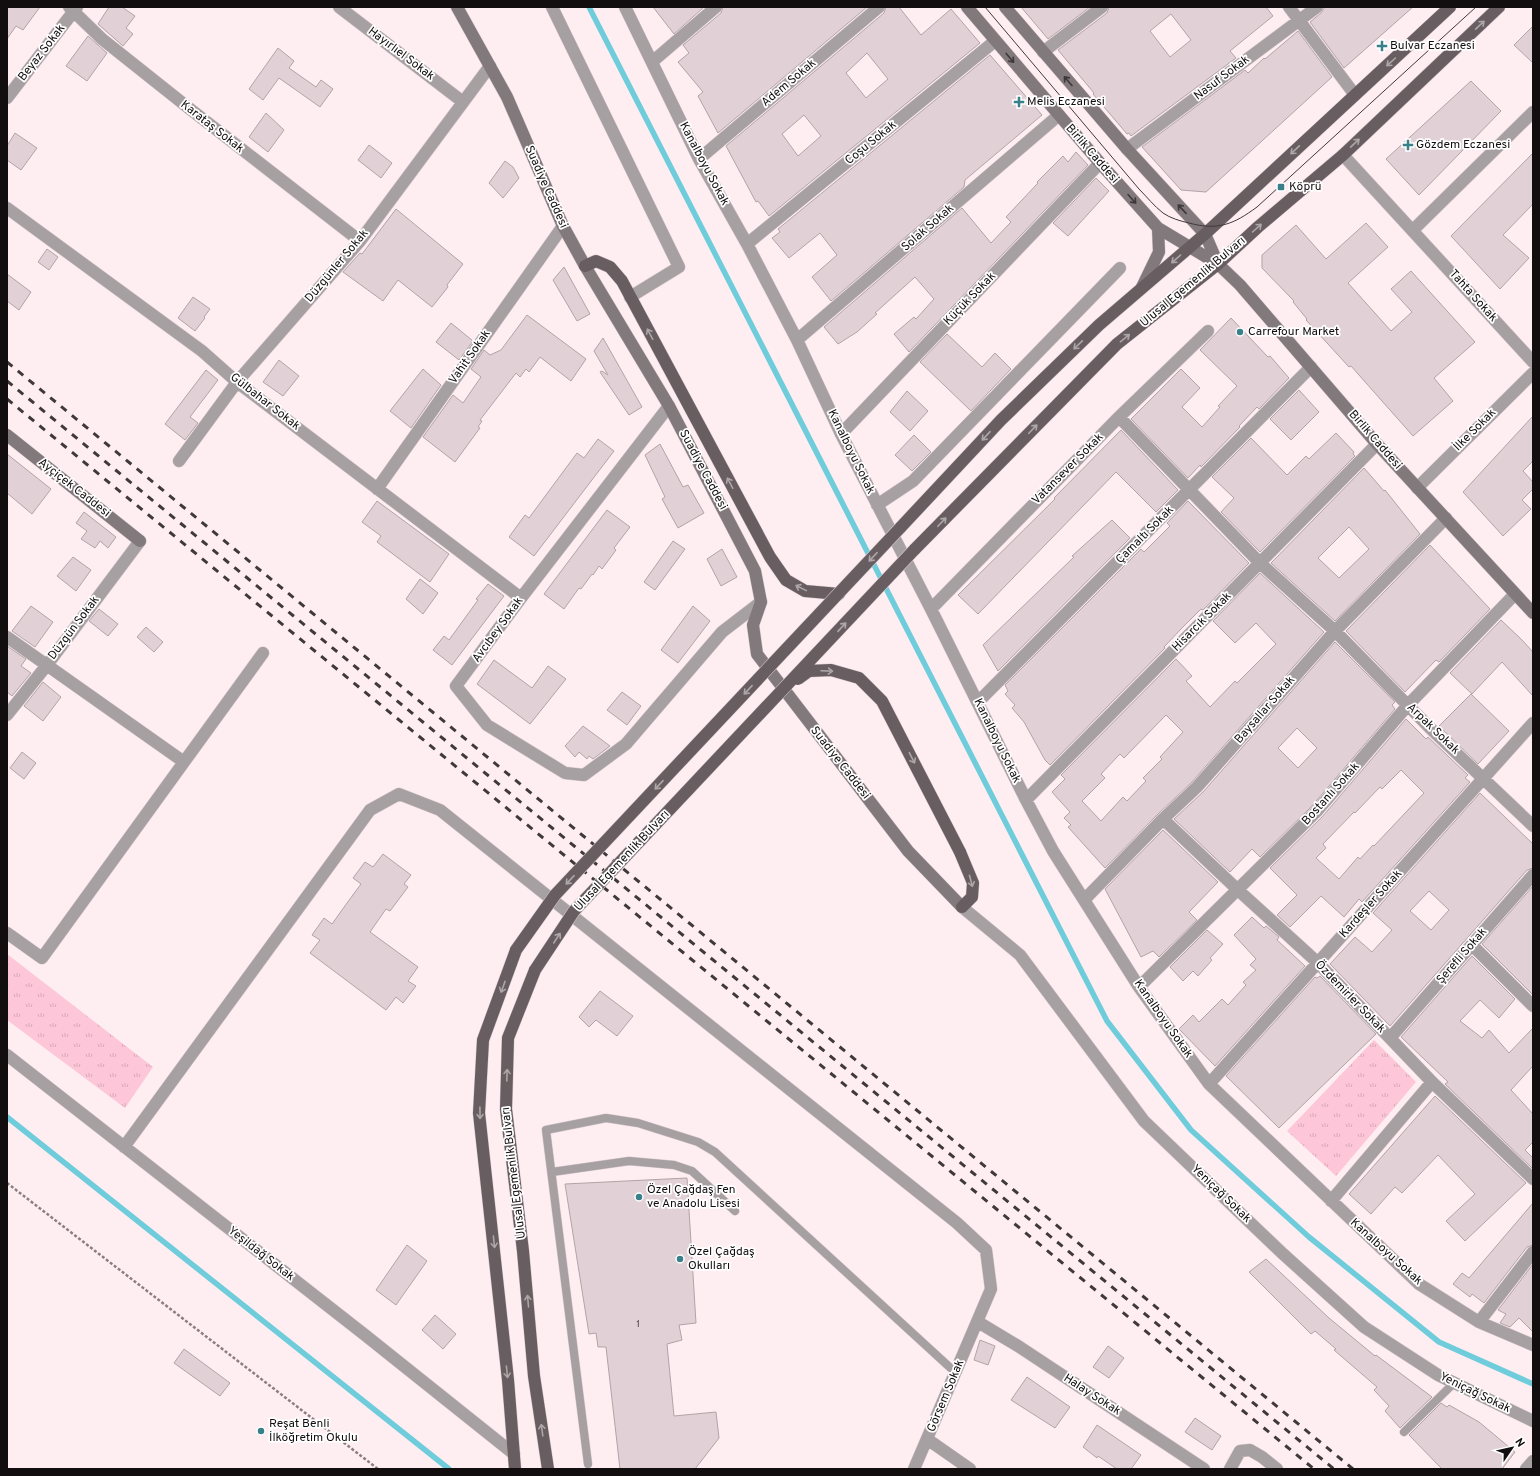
<svg xmlns="http://www.w3.org/2000/svg" width="1540" height="1476" font-family="Overpass,sans-serif">
<style>
.grass{fill:url(#grass-tufts)}
.lines{fill:none;stroke-linecap:round;stroke-linejoin:round}
.stream{stroke:#6fccdb;stroke-width:5.5}
.building{fill:#e1d1d6;stroke:#b2a3a7;fill-rule:evenodd}
.lane-casing{stroke:#d8cace;stroke-width:9}
.street-casing{stroke:#d8cace;stroke-width:13}
.secondary-casing{stroke:#d8cace;stroke-width:13}
.primary-casing{stroke:#d8cace;stroke-width:13}
.path{stroke:#897f82;stroke-width:2.5;stroke-dasharray:3 2;stroke-linecap:butt}
.lane{stroke:#a7a0a2;stroke-width:8}
.street{stroke:#a7a0a2;stroke-width:12}
.secondary{stroke:#82797c;stroke-width:12}
.primary{stroke:#685d60;stroke-width:12}
.tram{stroke:#40393b;stroke-width:1}
.rail{stroke:#40393b;stroke-width:3;stroke-dasharray:7 7;stroke-linecap:butt}
.primary-bridge-casing{stroke:#d8cace;stroke-width:13;stroke-linecap:butt}
.primary-bridge{stroke:#685d60;stroke-width:12}
.oneway{stroke:#aca6a8}
.oneway2{stroke:#3f383b}
.poi-dot{fill:#3a808b;stroke:#fff;stroke-width:1.5}
.labels{text-anchor:middle;dominant-baseline:central;stroke-width:3.5;stroke-linejoin:round;paint-order:stroke}
.number-label{font-size:10px;fill:#463e41}
.poi-label{font-size:12px;fill:#120d0f;stroke:#fff;text-anchor:start}
.street-label{font-size:12px;fill:#120d0f;stroke:#fff}
</style>
<defs>
<pattern id="grass-tufts" width="24" height="20" patternUnits="userSpaceOnUse"><rect width="24" height="20" fill="#fdc7d9"/><path d="M3 7l-1-3M5 7V3M7 7l1-3M15 17l-1-3M17 17v-4M19 17l1-3" fill="none" stroke="#d8aab9"/></pattern>
</defs>
<rect width="100%" height="100%" fill="#feeef2"/>
<!-- grass -->
<path class="grass" d="M7 954 153 1067 125 1108 7 1020Z
M1374 1040 1416 1082 1336 1176 1287 1131Z"/>
<g class="lines">
<!-- stream -->
<path class="stream" d="M589 7 1107 1021 1191 1130 1309 1237 1439 1342 1533 1384
M7 1117 449 1469"/>
</g>
<!-- building -->
<path class="building" d="M7 7H40L23 30 16 26 7 39Z
M109 7H122L135 16 126 28 133 34 123 46 98 24Z
M653 7H704L674 34Z
M723 7H867L718 133 698 96 703 92 678 62 689 53 683 45 721 13Z
M886 7H899L921 35 951 9 980 43 769 216 758 201 756 202 726 146 884 13ZM867 53 888 79 866 98 846 73ZM804 115 821 136 798 156 782 134Z
M1021 7H1090L1048 39Z
M1109 7H1266L1273 16 1230 51 1236 58 1131 136 1129 133 1127 134 1093 94 1094 93 1058 50 1107 13ZM1171 14 1191 40 1170 57 1150 31Z
M1325 7H1413L1344 68 1310 22 1321 13Z
M1533 26V63L1514 45Z
M1298 31 1332 77 1206 192 1181 190 1142 147 1245 70 1248 73 1264 58 1265 59Z
M88 36 107 53 87 81 66 66Z
M278 48 294 61 289 68 316 87 321 80 333 89 320 107 279 78 263 100 249 89Z
M990 55 1042 115 965 180 964 187 831 301 812 277 837 255 820 233 789 258 772 238 780 232 778 229Z
M1471 81 1501 111 1419 195 1386 159Z
M266 113 284 130 268 152 249 137Z
M15 133 37 148 21 170 7 160V146Z
M369 145 392 163 381 178 358 160Z
M1076 152 1088 165 909 352 894 334 914 317 916 319 934 299 915 277 875 313 877 314 857 332 838 344 824 327 962 208 991 243 1011 222 1006 217 1038 183 1037 182 1063 156 1068 162Z
M1533 153V204L1503 235 1529 258 1500 289 1451 236Z
M505 161 513 167 519 178 503 198 489 183Z
M1096 178 1109 191 1068 236 1053 223Z
M396 209 463 264 447 285 448 287 432 307 398 280 383 301 343 272 360 253 362 254Z
M1366 223 1388 247 1348 283 1391 331 1412 312 1391 289 1411 271 1475 342 1434 378 1453 401 1413 436 1351 366 1349 367 1306 320 1307 319 1293 302 1294 301 1262 268V255L1296 225 1326 259Z
M47 249 58 257 49 270 38 262Z
M564 267 590 314 577 321 553 280Z
M7 274 31 292 19 310 7 301Z
M193 297 210 309 204 317 205 318 195 331 178 318Z
M527 315 586 359 571 381 540 357 529 372 526 369 520 377 516 373 480 420 482 421 478 427 480 428 455 462 423 437 453 395 463 403 481 377 471 369 484 350 490 355 501 350Z
M1231 318 1268 357 1270 356 1289 378 1259 409 1257 407 1239 426 1240 427 1201 467 1200 465 1188 478 1131 419 1181 369 1200 388 1182 407 1202 427 1220 407 1218 406 1237 386 1200 350Z
M451 323 473 341 459 360 436 342Z
M947 334 982 367 995 353 1011 369 971 411 920 362Z
M603 338 642 407 629 415 600 372 602 371 608 375 594 351Z
M279 360 299 376 283 396 263 382Z
M423 369 441 385 411 428 390 411Z
M206 370 218 380 190 417 198 423 185 440 165 424Z
M1299 390 1319 412 1291 440 1270 419Z
M907 391 928 411 910 431 890 412Z
M1533 416V461L1523 471 1533 482V489L1522 500 1531 509 1503 536 1463 492Z
M1121 430 1178 490 1156 512 1116 472 978 614 958 595 1055 499 1054 498Z
M1336 433 1354 452 1353 454 1355 456 1260 552 1221 512 1234 498 1212 477 1251 438 1287 475 1306 456 1309 459Z
M914 435 931 452 912 471 895 455Z
M598 439 614 451 534 556 509 537 525 515 529 518 577 453 584 458Z
M660 444 683 487 688 485 704 513 678 528 662 499 665 497 645 455Z
M7 454 51 489 32 514 7 493Z
M1364 468 1384 491 1385 490 1420 534 1335 621 1271 563ZM1349 527 1369 549 1339 578 1318 558Z
M377 501 449 554 430 582 377 542 381 536 362 522Z
M1188 501 1249 563 1203 610 1201 609 1182 628 1164 647 1165 648 1050 765 1045 760 1024 722 1012 708 1015 705 1005 694 1008 691 1005 685 1141 549 1144 552 1170 526 1167 523Z
M607 510 630 527 614 548 616 550 602 569 599 566 593 575 592 574 581 589 579 588 564 609 544 594Z
M84 512 116 537 108 548 100 541 95 548 81 539 87 531 76 523Z
M1112 520 1130 538 998 671 983 645 1074 557 1072 556Z
M673 541 685 549 655 590 644 582Z
M1430 545 1490 609 1439 662 1436 660 1405 692 1346 631Z
M722 549 737 577 721 586 707 559Z
M73 557 91 570 76 591 57 576Z
M1260 573 1324 632 1192 782 1158 814 1105 868 1068 827 1071 825 1064 818 1070 812 1052 792 1065 779 1061 775 1176 659 1192 676 1186 681 1210 707 1235 681 1237 683 1276 644 1256 623 1235 643 1213 621ZM1166 715 1183 732 1160 757 1162 759 1143 778 1146 781 1127 801 1123 797 1101 821 1082 801 1105 778 1101 774 1120 754 1124 758Z
M420 579 438 593 423 614 406 599Z
M488 584 504 596 452 665 433 650 444 636 449 640 478 600 476 599Z
M31 606 53 622 35 647 12 631Z
M693 606 710 621 678 663 661 650Z
M99 609 118 624 108 636 89 621Z
M1501 620 1522 640 1533 652V696L1502 662 1472 694 1450 673Z
M146 627 163 642 154 652 137 637Z
M1335 642 1395 702 1392 705 1395 709 1311 807 1260 857 1252 849 1230 872 1174 819 1203 792ZM1297 728 1317 748 1298 768 1278 748Z
M7 646 26 659 21 666 31 673 12 696 7 692Z
M494 660 532 688 548 666 566 679 530 724 477 684Z
M43 682 61 697 43 721 24 706Z
M622 692 641 706 627 725 607 710Z
M1471 694 1509 731 1478 764 1439 726Z
M1406 719 1426 739 1428 737 1468 775 1465 778 1470 782 1362 902 1359 899 1344 917 1321 896 1290 927 1277 915 1297 895 1270 868 1322 817ZM1401 770 1424 793 1374 846 1373 845 1360 859 1358 857 1339 879 1316 858 1326 848 1323 844 1354 812 1355 813 1380 787 1382 789Z
M583 726 610 746 593 759 589 756 587 759 579 752 575 757 565 746Z
M22 752 36 763 24 779 10 768Z
M1480 793 1533 844V868L1527 870 1390 1026 1330 964 1355 937 1372 952 1392 930 1373 913ZM1429 891 1449 910 1431 930 1410 911Z
M1163 830 1218 882 1189 912 1197 920 1159 957 1153 951 1141 957 1105 889Z
M383 854 411 875 404 884 408 887 390 911 386 909 370 932 418 967 408 981 416 986 403 1003 396 997 386 1010 310 953 320 940 312 935 324 918 332 924 347 903 361 884 353 878 365 862 373 867Z
M1533 886V995L1482 944Z
M1252 917 1264 928 1266 926 1279 937 1277 940 1305 966 1215 1066 1179 1029 1193 1015 1199 1022 1222 999 1228 1005 1246 985 1243 982 1256 970 1250 965 1256 959 1234 935Z
M1207 930 1223 944 1210 958 1212 960 1198 976 1193 971 1183 981 1170 967Z
M1472 956 1515 999 1499 1018 1480 1000 1460 1021 1482 1038 1489 1030 1509 1053 1533 1028V1066L1511 1090 1533 1114V1142L1525 1150 1533 1158V1169L1445 1084 1448 1082 1401 1037Z
M1320 976 1376 1034 1279 1128 1226 1076 1315 977 1317 978Z
M600 991 633 1016 617 1036 596 1020 589 1027 579 1017Z
M1435 1096 1526 1183 1465 1241 1446 1221 1475 1194 1438 1155 1402 1193 1395 1187 1371 1214 1349 1194Z
M687 1178 696 1323 679 1325 682 1340 667 1344 674 1416 716 1412 719 1438 695 1469H620L606 1347H598L596 1333 589 1334 565 1184Z
M1533 1203V1245L1527 1247 1484 1303 1472 1294 1470 1297 1453 1284 1462 1273 1469 1278Z
M407 1245 427 1261 396 1305 376 1290Z
M1266 1259 1329 1318 1375 1356 1376 1355 1432 1397 1400 1428 1385 1411 1389 1406 1374 1390 1377 1387 1334 1350 1336 1349 1315 1331 1311 1334 1249 1272Z
M1533 1264V1332L1519 1318 1510 1327 1500 1323 1506 1314 1498 1310Z
M435 1315 456 1334 443 1349 422 1330Z
M980 1340 995 1346 988 1365 974 1360Z
M1108 1346 1124 1358 1109 1378 1093 1367Z
M184 1349 230 1383 220 1396 174 1363Z
M1027 1377 1070 1407 1055 1428 1011 1400Z
M1441 1403 1447 1407 1449 1405 1479 1422 1515 1452 1502 1469H1442L1409 1435Z
M1195 1418 1221 1436 1212 1450 1185 1432Z
M1097 1425 1141 1455 1131 1469H1117L1098 1456 1097 1458 1083 1447Z"/>
<g class="lines">
<defs>
<path id="lane" d="M552 1172 629 1161 674 1165 692 1171 735 1211
M1404 1432 1454 1383
M588 1464 546 1130 606 1118 638 1123 698 1142 715 1152 956 1373"/>
<path id="street" d="M69 7 102 39 190 109 360 241
M339 7 463 102
M552 7 679 267 630 297
M625 7 699 159 747 244 797 340 841 434 931 609 1026 800 1053 851 1139 987 1209 1084 1419 1284 1479 1322 1533 1345
M1289 7 1355 95
M1043 52 1102 7
M652 62 716 7
M7 98 77 7
M1127 149 1317 7
M1343 155 1533 362
M699 159 879 7
M7 208 202 351 237 382 521 598
M1413 230 1533 112
M747 244 995 41
M797 340 1059 115
M669 406 521 598 456 686 487 725 565 773 584 775 626 744 722 632 761 602
M1119 417 1260 563 1335 631 1431 729 1533 826
M841 434 1100 163
M179 461 237 382 360 241 490 66
M1417 488 1533 373
M377 489 563 226
M877 505 913 481 1120 268
M931 609 1119 417 1208 331
M7 637 184 762
M978 702 1311 367
M7 715 47 665 140 541
M1026 800 1377 444
M1163 819 1238 890 1317 962 1432 1082 1533 1179
M1084 900 1163 819 1197 787 1335 631 1446 518
M962 907 1020 955 1144 1121 1282 1253 1364 1327 1438 1375 1533 1421
M7 933 42 958 263 653
M1472 945 1533 1006
M1139 987 1316 812 1408 705 1515 594
M1390 1038 1533 875
M7 1055 365 1335 514 1454
M1209 1084 1533 723
M124 1147 370 810 399 794 440 810 957 1223 986 1250 991 1289 914 1469
M1331 1201 1432 1082
M978 1322 1018 1346 1204 1469
M1479 1322 1533 1252
M927 1439 970 1469
M1230 1469 1240 1451 1250 1450 1262 1457 1277 1469
M1526 1469 1533 1461"/>
<path id="secondary" d="M457 7 507 97 563 226 585 266 669 406 755 571 761 602 753 625 757 654 908 851 962 907
M967 7 1100 163 1158 228 1218 264 1240 285 1377 444 1533 613
M1005 7 1127 149 1205 234 1218 264
M1142 287 1159 252 1158 228
M7 435 140 541"/>
<path id="primary" d="M585 266 596 261 610 267 622 281 770 557 786 580 805 591 839 594
M900 528 1001 420 1099 325 1205 234 1450 7
M914 550 1117 344 1218 264 1258 227 1343 155 1499 7
M960 852 973 883 972 897 962 907
M535 970 508 1038 506 1109 523 1251 534 1376 548 1469
M515 1469 508 1380 479 1113 483 1040 516 950"/>
</defs>
<!-- lane casing -->
<use href="#lane" class="lane-casing"/>
<!-- street casing -->
<use href="#street" class="street-casing"/>
<!-- secondary casing -->
<use href="#secondary" class="secondary-casing"/>
<!-- primary casing -->
<use href="#primary" class="primary-casing"/>
<!-- path -->
<path class="path" d="M7 1183 378 1469"/>
<!-- lane -->
<use href="#lane" class="lane"/>
<!-- street -->
<use href="#street" class="street"/>
<!-- secondary -->
<use href="#secondary" class="secondary"/>
<!-- primary -->
<use href="#primary" class="primary"/>
<!-- tram -->
<path class="tram" d="M985 7 1139 189C1147 197 1154 206 1163 213 1170 218 1180 221 1189 223 1218 231 1234 224 1257 207L1476 7"/>
<!-- rail -->
<path class="rail" d="M7 362 1353 1469
M7 381 1334 1469
M7 399 1314 1469"/>
<defs>
<path id="primary-bridge" d="M798 679 809 671 831 670 859 678 882 701 960 852
M516 950 555 895 900 528
M535 970 574 911 914 550"/>
</defs>
<!-- primary-bridge casing -->
<use href="#primary-bridge" class="primary-bridge-casing"/>
<!-- primary-bridge -->
<use href="#primary-bridge" class="primary-bridge"/>
</g>
<!-- one-way arrows -->
<defs><path id="oneway-shaft" d="M-6 0H5M1.5-3L5.5 0L1.5 3" fill="none" stroke-width="1.6" stroke-linecap="round" stroke-linejoin="round"/></defs>
<g class="oneway">
<use href="#oneway-shaft" transform="translate(1480 25) rotate(-43)"/>
<use href="#oneway-shaft" transform="translate(1391 62) rotate(138)"/>
<use href="#oneway-shaft" transform="translate(1355 143) rotate(-43)"/>
<use href="#oneway-shaft" transform="translate(1295 150) rotate(137)"/>
<use href="#oneway-shaft" transform="translate(1257 228) rotate(-42)"/>
<use href="#oneway-shaft" transform="translate(1176 259) rotate(139)"/>
<use href="#oneway-shaft" transform="translate(650 334) rotate(-118)"/>
<use href="#oneway-shaft" transform="translate(1125 338) rotate(-39)"/>
<use href="#oneway-shaft" transform="translate(1078 345) rotate(136)"/>
<use href="#oneway-shaft" transform="translate(1033 429) rotate(-46)"/>
<use href="#oneway-shaft" transform="translate(986 436) rotate(133)"/>
<use href="#oneway-shaft" transform="translate(730 483) rotate(-118)"/>
<use href="#oneway-shaft" transform="translate(942 522) rotate(-46)"/>
<use href="#oneway-shaft" transform="translate(873 557) rotate(133)"/>
<use href="#oneway-shaft" transform="translate(801 588) rotate(-154)"/>
<use href="#oneway-shaft" transform="translate(842 627) rotate(-47)"/>
<use href="#oneway-shaft" transform="translate(827 671) rotate(2)"/>
<use href="#oneway-shaft" transform="translate(748 690) rotate(133)"/>
<use href="#oneway-shaft" transform="translate(912 758) rotate(63)"/>
<use href="#oneway-shaft" transform="translate(659 785) rotate(133)"/>
<use href="#oneway-shaft" transform="translate(570 880) rotate(133)"/>
<use href="#oneway-shaft" transform="translate(971 881) rotate(75)"/>
<use href="#oneway-shaft" transform="translate(557 938) rotate(-57)"/>
<use href="#oneway-shaft" transform="translate(503 987) rotate(110)"/>
<use href="#oneway-shaft" transform="translate(507 1075) rotate(-88)"/>
<use href="#oneway-shaft" transform="translate(480 1113) rotate(89)"/>
<use href="#oneway-shaft" transform="translate(494 1242) rotate(84)"/>
<use href="#oneway-shaft" transform="translate(528 1301) rotate(-95)"/>
<use href="#oneway-shaft" transform="translate(507 1372) rotate(84)"/>
<use href="#oneway-shaft" transform="translate(542 1430) rotate(-98)"/>
</g>
<g class="oneway2">
<use href="#oneway-shaft" transform="translate(1010 58) rotate(50)"/>
<use href="#oneway-shaft" transform="translate(1068 81) rotate(-131)"/>
<use href="#oneway-shaft" transform="translate(1132 199) rotate(48)"/>
<use href="#oneway-shaft" transform="translate(1182 209) rotate(-133)"/>
</g>
<!-- markers -->
<g class="poi-dot">
<path d="M1380 40h4v4h4v4h-4v4h-4v-4h-4v-4h4z"/>
<path d="M1017 96h4v4h4v4h-4v4h-4v-4h-4v-4h4z"/>
<path d="M1406 139h4v4h4v4h-4v4h-4v-4h-4v-4h4z"/>
<rect x="1277" y="183" width="8" height="8" rx="2"/>
<circle cx="1240" cy="332" r="4"/>
<circle cx="639" cy="1197" r="4"/>
<circle cx="680" cy="1259" r="4"/>
<circle cx="261" cy="1431" r="4"/>
</g>
<g class="labels">
<!-- number labels -->
<g class="number-label">
<text x="638" y="1324">1</text>
</g>
<!-- poi labels -->
<g class="poi-label">
<text x="1390" y="46">Bulvar Eczanesi</text>
<text x="1027" y="102">Melis Eczanesi</text>
<text x="1416" y="145">Gözdem Eczanesi</text>
<text x="1289" y="187">Köprü</text>
<text x="1248" y="332">Carrefour Market</text>
<text x="647" y="1190">Özel Çağdaş Fen<tspan x="647" dy="14">ve Anadolu Lisesi</tspan></text>
<text x="688" y="1252">Özel Çağdaş<tspan x="688" dy="14">Okulları</tspan></text>
<text x="269" y="1424">Reşat Benli<tspan x="269" dy="14">İlköğretim Okulu</tspan></text>
</g>
<!-- street labels -->
<g class="street-label">
<text transform="translate(42 53) rotate(-52)">Beyaz Sokak</text>
<text transform="translate(401 54) rotate(37)">Hayırlıel Sokak</text>
<text transform="translate(1222 78) rotate(-37)">Nasuf Sokak</text>
<text transform="translate(789 83) rotate(-40)">Adem Sokak</text>
<text transform="translate(212 127) rotate(38)">Karataş Sokak</text>
<text transform="translate(871 143) rotate(-39)">Coşu Sokak</text>
<text transform="translate(1092 154) rotate(49)">Birlik Caddesi</text>
<text transform="translate(704 164) rotate(62)">Kanalboyu Sokak</text>
<text transform="translate(546 187) rotate(66)">Suadiye Caddesi</text>
<text transform="translate(928 228) rotate(-41)">Solak Sokak</text>
<text transform="translate(337 266) rotate(-50)">Düzgünler Sokak</text>
<text transform="translate(1193 282) rotate(-40)">Ulusal Egemenlik Bulvarı</text>
<text transform="translate(1473 296) rotate(48)">Tahta Sokak</text>
<text transform="translate(970 299) rotate(-46)">Küçük Sokak</text>
<text transform="translate(470 357) rotate(-55)">Vahit Sokak</text>
<text transform="translate(265 402) rotate(38)">Gülbahar Sokak</text>
<text transform="translate(1475 430) rotate(-45)">İlke Sokak</text>
<text transform="translate(1375 440) rotate(49)">Birlik Caddesi</text>
<text transform="translate(851 452) rotate(64)">Kanalboyu Sokak</text>
<text transform="translate(1068 469) rotate(-45)">Vatansever Sokak</text>
<text transform="translate(703 470) rotate(62)">Suadiye Caddesi</text>
<text transform="translate(74 488) rotate(38)">Ayçiçek Caddesi</text>
<text transform="translate(1145 535) rotate(-45)">Çamaltı Sokak</text>
<text transform="translate(1202 622) rotate(-45)">Hisarcık Sokak</text>
<text transform="translate(74 628) rotate(-53)">Düzgün Sokak</text>
<text transform="translate(498 630) rotate(-54)">Avcıbey Sokak</text>
<text transform="translate(1265 710) rotate(-49)">Baysallar Sokak</text>
<text transform="translate(1433 729) rotate(44)">Arpak Sokak</text>
<text transform="translate(997 741) rotate(64)">Kanalboyu Sokak</text>
<text transform="translate(840 763) rotate(52)">Suadiye Caddesi</text>
<text transform="translate(1331 794) rotate(-48)">Bostanlı Sokak</text>
<text transform="translate(622 861) rotate(-47)">Ulusal Egemenlik Bulvarı</text>
<text transform="translate(1371 904) rotate(-48)">Kardeşler Sokak</text>
<text transform="translate(1462 956) rotate(-49)">Şerefli Sokak</text>
<text transform="translate(1350 997) rotate(46)">Özdemirler Sokak</text>
<text transform="translate(1163 1019) rotate(55)">Kanalboyu Sokak</text>
<text transform="translate(514 1173) rotate(-97)">Ulusal Egemenlik Bulvarı</text>
<text transform="translate(1221 1194) rotate(44)">Yeniçağ Sokak</text>
<text transform="translate(1386 1252) rotate(42)">Kanalboyu Sokak</text>
<text transform="translate(261 1254) rotate(38)">Yeşildağ Sokak</text>
<text transform="translate(1475 1393) rotate(26)">Yeniçağ Sokak</text>
<text transform="translate(1092 1395) rotate(33)">Halay Sokak</text>
<text transform="translate(946 1396) rotate(-67)">Görsem Sokak</text>
</g>
</g>
<!-- border -->
<rect width="1540" height="1476" fill="none" stroke="#120d0f" stroke-width="16"/>
<!-- north arrow -->
<g transform="translate(1512 1448) rotate(56)" stroke="#ffffff" stroke-width="3" paint-order="stroke">
<path d="M0-3L7 15L0 10L-7 15Z" fill="#120d0f"/>
<text y="-6" font-size="11" font-weight="bold" text-anchor="middle" fill="#120d0f">N</text>
</g>
</svg>
